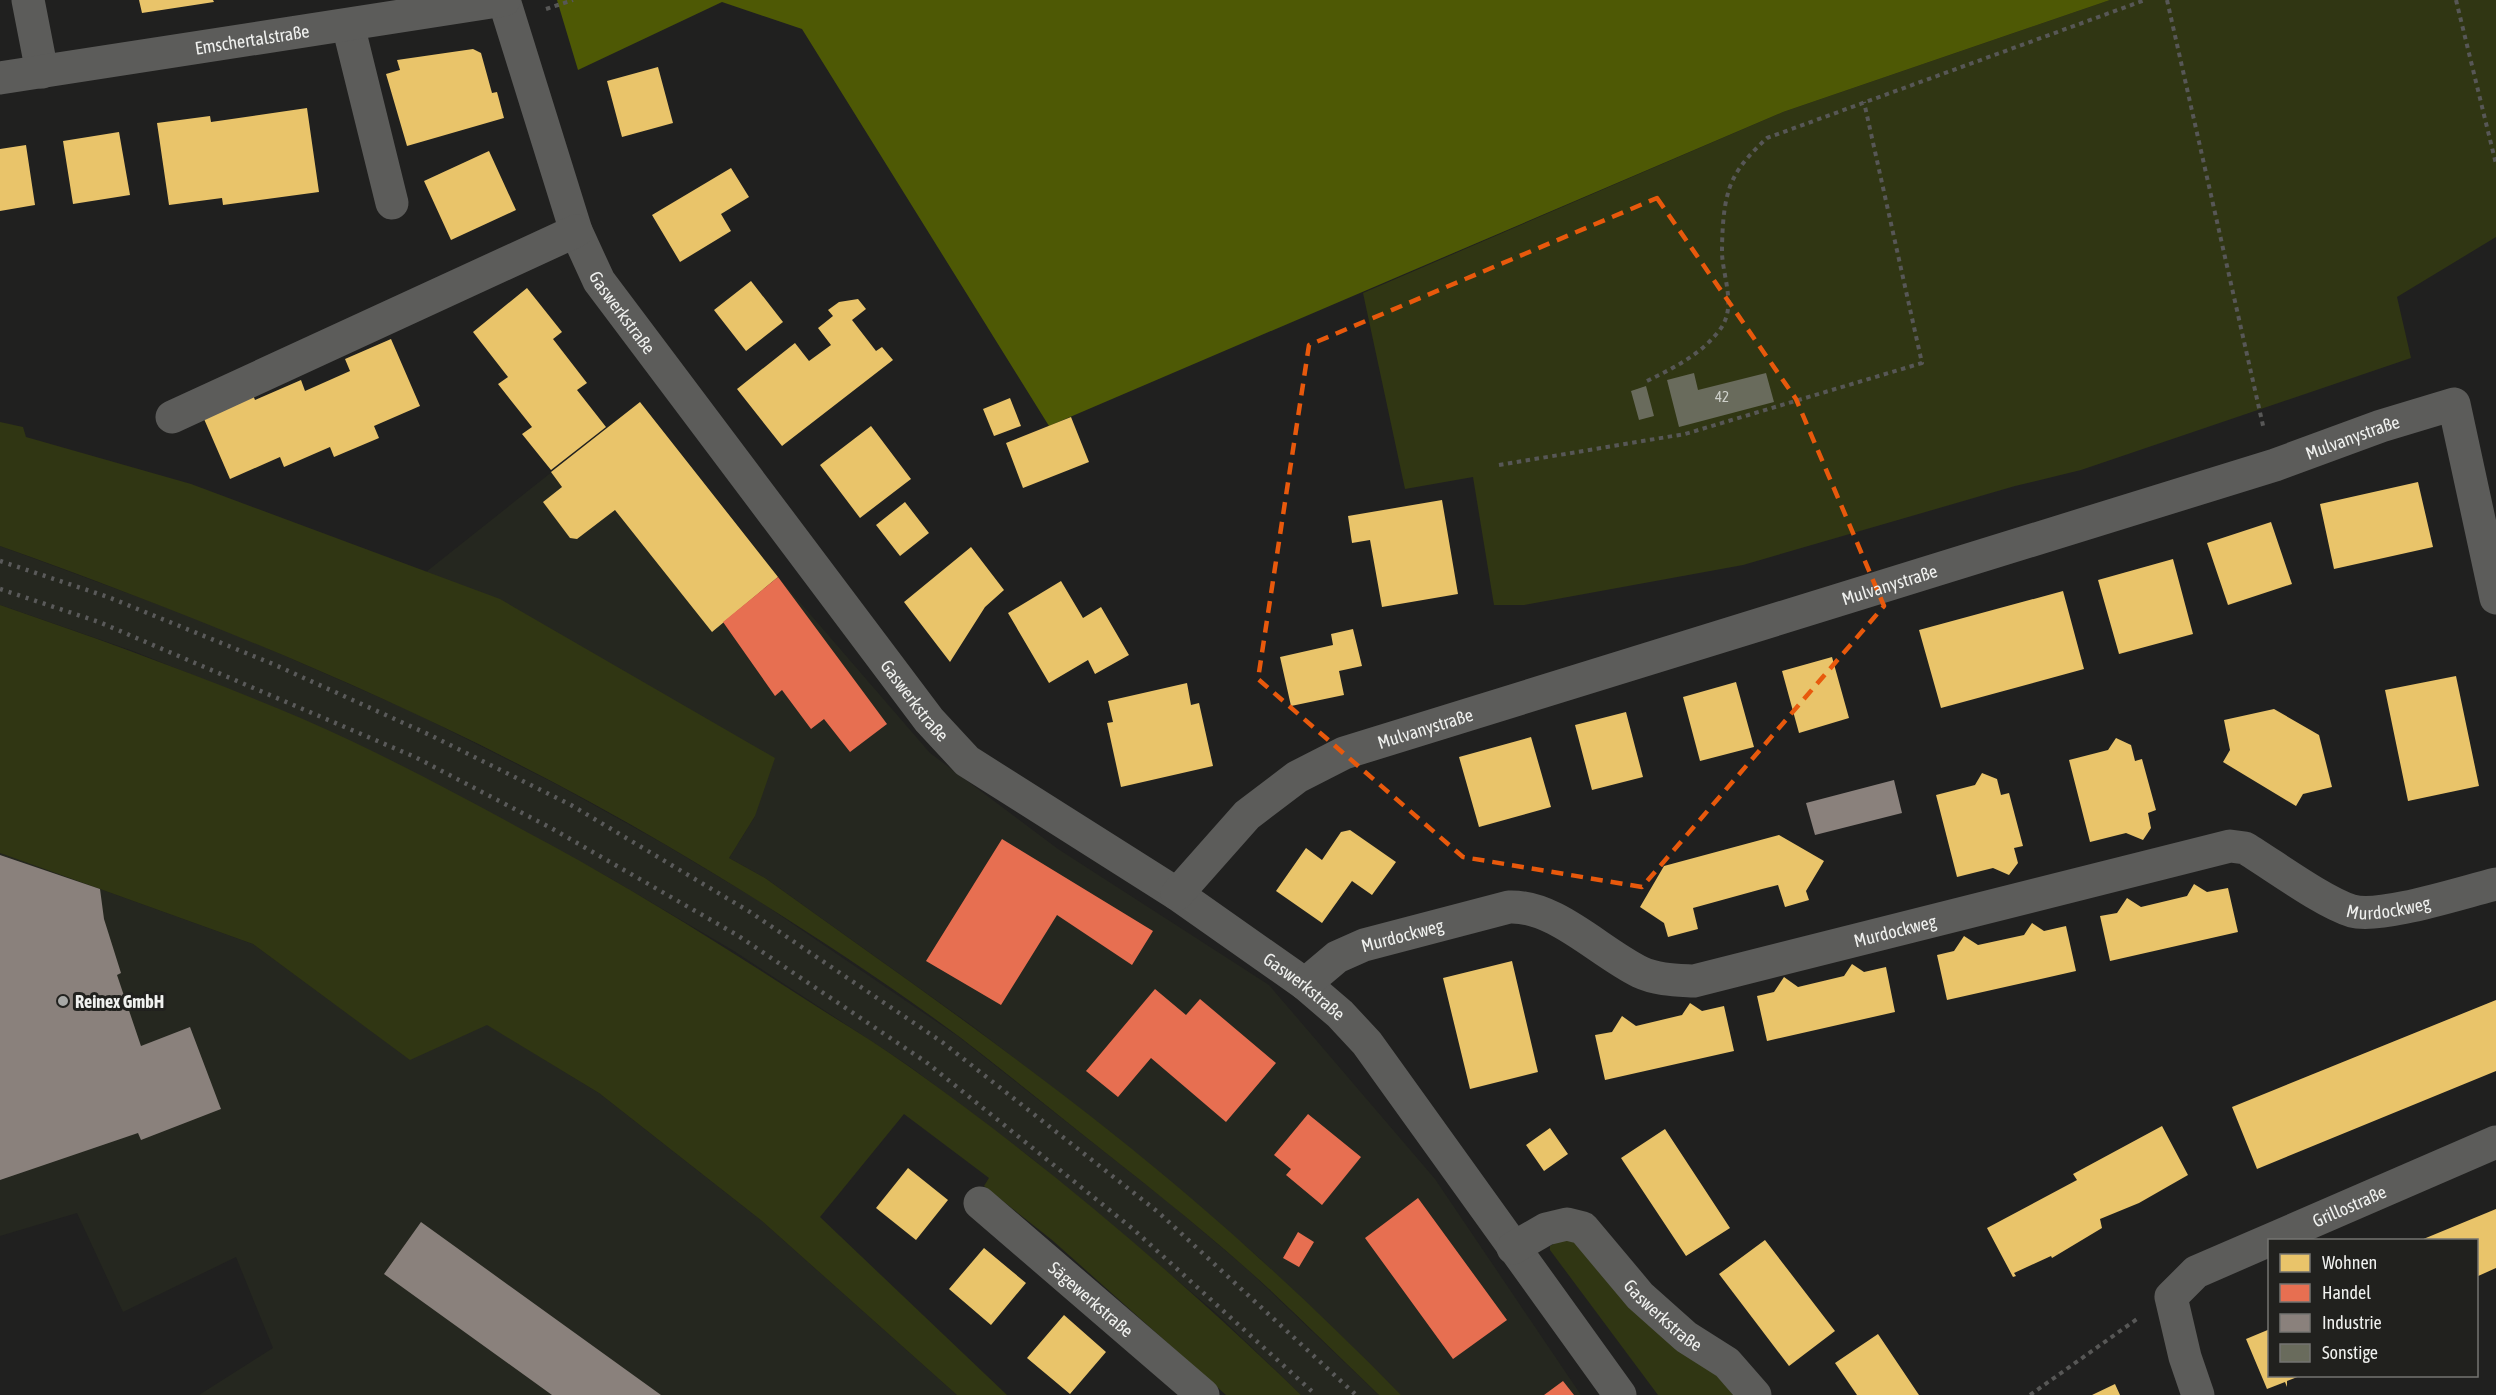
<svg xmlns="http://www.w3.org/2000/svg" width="2496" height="1395" font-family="'Asap Condensed',sans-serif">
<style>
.built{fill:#25271f}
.green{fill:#303613}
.forest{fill:#4e5905}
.homes{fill:#e9c46a}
.shops{fill:#e76f51}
.industry{fill:#8a817c}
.building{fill:#696b5c}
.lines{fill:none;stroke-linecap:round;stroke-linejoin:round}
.path{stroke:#575756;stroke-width:4;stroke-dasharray:4.5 4.5;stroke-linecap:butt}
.minor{stroke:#5c5c5a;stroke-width:33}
.rail{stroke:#5a5a5a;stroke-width:4.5;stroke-dasharray:3 6;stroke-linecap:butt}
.marked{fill:none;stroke:#e8590c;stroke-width:4.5;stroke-dasharray:12 8;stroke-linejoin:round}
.poi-dot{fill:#a7a8a6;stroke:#21211e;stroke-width:2}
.labels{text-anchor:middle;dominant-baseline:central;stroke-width:6;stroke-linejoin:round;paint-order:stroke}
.number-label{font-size:15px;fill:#ced0ca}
.street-label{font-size:18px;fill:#f0f1ef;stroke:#21211e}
.poi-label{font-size:18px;font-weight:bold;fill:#f0f1ef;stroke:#21211e;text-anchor:start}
</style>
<rect width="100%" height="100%" fill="#20201f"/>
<!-- built -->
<path class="built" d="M640 402 778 577 930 753 1058 849 1269 985 1435 1179 1581 1395H1401L1257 1256 1114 1135 971 1025 765 878 729 858 755 816 426 572Z
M0 546 217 626 413 712 558 785 664 844 756 899 959 1037 1173 1206 1247 1269 1379 1395H1301L1215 1312 1030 1157 909 1066 734 951 606 876 403 767 306 721 133 651 0 605Z
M0 853 253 944 410 1059 487 1024 599 1093 762 1221 957 1395H199L273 1348 236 1257 123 1312 77 1213 0 1236Z"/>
<!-- green -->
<path class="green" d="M2110 0H2496V237L2397 297 2411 358 2081 470 2015 486 1743 565 1524 605H1494L1473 477 1405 489 1363 293 1783 112Z
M0 422 23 427 26 437 191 484 500 599 775 758 755 816 729 858 765 878C882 962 1000 1044 1112 1133 1214 1214 1310 1302 1401 1395H1379C1335 1353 1293 1310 1248 1270 1193 1221 1135 1176 1077 1130 1038 1099 1000 1068 961 1038 867 968 766 904 666 845 455 721 230 628 0 546Z
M0 605C102 640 204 677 303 719 388 756 470 801 551 845 639 893 723 946 808 1001 842 1023 878 1044 911 1068 1049 1166 1179 1277 1301 1395H1226L1052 1240 984 1186 989 1178 904 1114 820 1217 1007 1395H957L762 1221 599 1093 487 1025 410 1060 253 944 0 853Z
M1568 1236 1741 1395H1658L1550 1250V1246Z"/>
<!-- forest -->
<path class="forest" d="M557 0H2110L1783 112 1049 426 802 29 722 2 578 70Z"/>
<!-- homes -->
<path class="homes" d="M139 0H213L214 2 142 13Z
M473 49 481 53 492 93 497 92 504 118 407 146 386 74 400 70 397 60Z
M658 67 673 123 622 137 607 81Z
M307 108 319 192 223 205 222 198 169 205 157 123 210 116 211 122Z
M119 132 130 195 73 204 63 141Z
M26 145 35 205 0 211V149Z
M489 151 516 210 451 240 424 181Z
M731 168 749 197 721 214 731 231 680 262 652 215Z
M751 281 783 322 746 351 714 310Z
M527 288 562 332 553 339 587 383 577 390 606 427 551 470 522 434 532 427 498 384 508 377 473 332Z
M858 299 866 309 852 320 876 351 882 347 893 360 782 446 737 389 795 343 809 361 831 345 818 328 833 316 828 310 839 302Z
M391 339 420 406 374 426 379 438 334 457 330 447 284 467 280 457 230 479 201 412 251 390 255 400 301 380 305 391 350 371 345 359Z
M1010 398 1021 426 994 436 983 409Z
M640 402 778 577 712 632 615 510 577 539 570 538 543 502 562 487 551 472Z
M1071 417 1089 462 1023 488 1006 443Z
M871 426 911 479 860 518 820 465Z
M2418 482 2433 547 2334 569 2320 504Z
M1442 500 1458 594 1382 607 1370 540 1352 543 1348 516Z
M905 502 929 533 900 556 876 525Z
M2271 522 2292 584 2228 605 2207 543Z
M971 547 1004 590 985 607 950 662 904 602Z
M2173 559 2193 634 2119 654 2098 580Z
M1061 581 1083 618 1101 607 1129 655 1095 674 1088 660 1049 683 1008 613Z
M2063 591 2084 669 1941 708 1919 630Z
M1353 629 1362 666 1339 671 1344 695 1291 706 1280 657 1333 645 1331 634Z
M1832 657 1849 718 1799 733 1782 671Z
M2456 676 2479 786 2408 801 2385 690Z
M1736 682 1754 747 1700 761 1683 697Z
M1187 683 1191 705 1199 703 1213 766 1121 787 1107 723 1113 722 1108 701Z
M2274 709 2319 735 2332 787 2303 794 2296 806 2223 762 2230 750 2224 720Z
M1626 712 1643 777 1592 790 1575 725Z
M1531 737 1551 807 1479 827 1459 757Z
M2116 738 2131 745 2135 761 2142 759 2156 810 2148 813 2151 828 2143 840 2126 833 2090 842 2069 760 2108 750Z
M1982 773 1997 779 2001 795 2009 793 2023 846 2014 848 2018 863 2009 875 1993 868 1957 877 1936 795 1975 785Z
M1350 830 1396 862 1372 895 1352 881 1322 923 1276 891 1306 848 1322 860 1341 832Z
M1779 835 1824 861 1806 891 1809 900 1785 907 1778 885 1762 889 1693 908 1698 929 1668 937 1664 923 1640 907 1664 866Z
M2194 884 2207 892 2228 888 2238 932 2110 961 2100 916 2117 913 2127 898 2141 907 2187 896Z
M2032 923 2044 931 2066 926 2076 971 1947 1000 1937 955 1954 951 1964 936 1978 945 2024 935Z
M1512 961 1538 1072 1470 1089 1443 978Z
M1852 964 1864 972 1886 967 1895 1012 1767 1041 1757 996 1774 992 1784 977 1798 987 1844 976Z
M2496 1000V1071L2257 1169 2232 1107Z
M1690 1003 1702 1011 1724 1006 1734 1051 1605 1080 1595 1035 1612 1032 1622 1016 1636 1026 1682 1015Z
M2162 1126 2188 1175 2139 1203 2100 1219 2102 1228 2052 1258 2051 1256 2014 1273 2016 1276 2013 1277 1987 1228 2077 1180 2073 1174Z
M1550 1128 1568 1154 1544 1171 1526 1145Z
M1665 1129 1730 1228 1686 1256 1621 1158Z
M908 1168 948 1200 916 1240 876 1208Z
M2496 1209V1268L2476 1277V1240H2421Z
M1765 1240 1835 1331 1789 1366 1719 1274Z
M984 1248 1026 1283 991 1325 949 1289Z
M1064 1315 1106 1352 1070 1394 1027 1358Z
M2270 1329V1376H2300L2287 1381V1387L2285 1382 2267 1389 2246 1339Z
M1878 1334 1919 1395H1857L1835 1363Z
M2115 1384 2120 1395H2092Z"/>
<!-- shops -->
<path class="shops" d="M778 577 887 724 850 752 824 719 811 729 782 690 775 696 723 622Z
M1002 839 1153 931 1132 965 1057 915 1001 1005 926 961Z
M1155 989 1186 1015 1200 999 1276 1063 1226 1122 1151 1058 1118 1097 1086 1071Z
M1308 1114 1361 1157 1322 1205 1286 1175 1291 1169 1274 1155Z
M1418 1198 1507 1320 1453 1359 1365 1238Z
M1298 1232 1314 1242 1299 1267 1283 1258Z
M1563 1381 1574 1395H1544Z"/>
<!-- industry -->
<path class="industry" d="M1894 780 1902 813 1815 835 1806 803Z
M0 855 100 889 104 919 121 973 117 975 141 1046 190 1027 221 1109 141 1140 138 1133 0 1180Z
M421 1222 661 1395H552L384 1274Z"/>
<!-- building -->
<path class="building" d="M1694 373 1698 390 1766 373 1774 402 1679 427 1667 380Z
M1646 386 1654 416 1639 420 1631 391Z"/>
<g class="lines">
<!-- path -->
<path class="path" d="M2167 0 2264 430
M2456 0 2496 164
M546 9 573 0
M1647 381C1673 368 1699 356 1718 332 1738 309 1723 279 1722 253 1722 235 1723 210 1728 193 1734 170 1751 153 1767 138L2145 0
M1499 465 1685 434 1922 363 1864 102
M2030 1395 2137 1319"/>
<!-- minor -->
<g class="minor">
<path d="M28 0 42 72"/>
<path id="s1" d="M504 0 576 231 599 281 929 720 967 761 1177 894 1305 984 1340 1014 1367 1043 1620 1395"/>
<path d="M348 25 392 203"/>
<path id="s2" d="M0 78 504 0"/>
<path d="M172 417 576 231"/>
<path id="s3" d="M1177 894 1247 815 1297 777 1344 753 2275 465 2381 426 2454 404 2496 598"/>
<path id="s4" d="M1305 984 1337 957 1364 945 1509 907C1555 905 1599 952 1640 972 1657 980 1676 980 1694 981L2230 846 2245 848C2273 865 2323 902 2352 911 2381 919 2463 892 2496 884"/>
<path id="s5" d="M980 1203 1203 1395"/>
<path id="s6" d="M1513 1248 1546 1229 1567 1224 1583 1228 1640 1296 1686 1337 1727 1363 1755 1395"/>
<path id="s7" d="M2198 1395 2185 1357 2171 1297 2196 1272 2496 1142"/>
</g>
<!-- rail -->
<path class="rail" d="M0 561 108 597 273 664 430 735 571 805 750 912 942 1042 1158 1212 1356 1395
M0 589 99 622 415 757 551 828 737 935 926 1062 1133 1229 1316 1395"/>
</g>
<!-- marked area -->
<path class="marked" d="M1657 198 1796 399 1884 606 1642 887 1463 857 1258 679 1309 345Z"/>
<!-- markers -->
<circle class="poi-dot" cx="63" cy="1001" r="6"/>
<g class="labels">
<!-- number labels -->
<g class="number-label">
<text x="1722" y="396">42</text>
</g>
<!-- street labels -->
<g class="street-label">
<text stroke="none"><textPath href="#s2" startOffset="255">Emschertalstraße</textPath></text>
<text stroke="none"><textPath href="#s1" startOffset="336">Gaswerkstraße</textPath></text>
<text stroke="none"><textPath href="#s3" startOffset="1278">Mulvanystraße</textPath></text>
<text stroke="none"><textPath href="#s3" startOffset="792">Mulvanystraße</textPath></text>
<text stroke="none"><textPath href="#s1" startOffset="822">Gaswerkstraße</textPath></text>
<text stroke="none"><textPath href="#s3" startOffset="306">Mulvanystraße</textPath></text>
<text stroke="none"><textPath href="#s4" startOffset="1154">Murdockweg</textPath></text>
<text stroke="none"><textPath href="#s4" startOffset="632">Murdockweg</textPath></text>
<text stroke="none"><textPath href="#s4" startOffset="111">Murdockweg</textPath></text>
<text stroke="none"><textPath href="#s1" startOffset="1308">Gaswerkstraße</textPath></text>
<text stroke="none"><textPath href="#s7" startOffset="304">Grillostraße</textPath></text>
<text stroke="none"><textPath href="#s5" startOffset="147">Sägewerkstraße</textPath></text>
<text stroke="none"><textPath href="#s6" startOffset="195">Gaswerkstraße</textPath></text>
</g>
<!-- poi labels -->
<g class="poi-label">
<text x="75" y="1001">Reinex GmbH</text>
</g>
</g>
<!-- legend -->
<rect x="2268" y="1239" width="210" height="138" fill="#21211e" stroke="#747472" stroke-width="1.5"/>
<rect x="2280" y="1254" width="30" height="18" fill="#e9c46a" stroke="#747472" stroke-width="1.5"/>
<text x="2322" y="1269" font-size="18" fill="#f0f1ef">Wohnen</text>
<rect x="2280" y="1284" width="30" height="18" fill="#e76f51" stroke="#747472" stroke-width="1.5"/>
<text x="2322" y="1299" font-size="18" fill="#f0f1ef">Handel</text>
<rect x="2280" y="1314" width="30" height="18" fill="#8a817c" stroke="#747472" stroke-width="1.5"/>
<text x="2322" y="1329" font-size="18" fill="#f0f1ef">Industrie</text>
<rect x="2280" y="1344" width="30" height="18" fill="#696b5c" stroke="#747472" stroke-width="1.5"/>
<text x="2322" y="1359" font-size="18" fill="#f0f1ef">Sonstige</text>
</svg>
